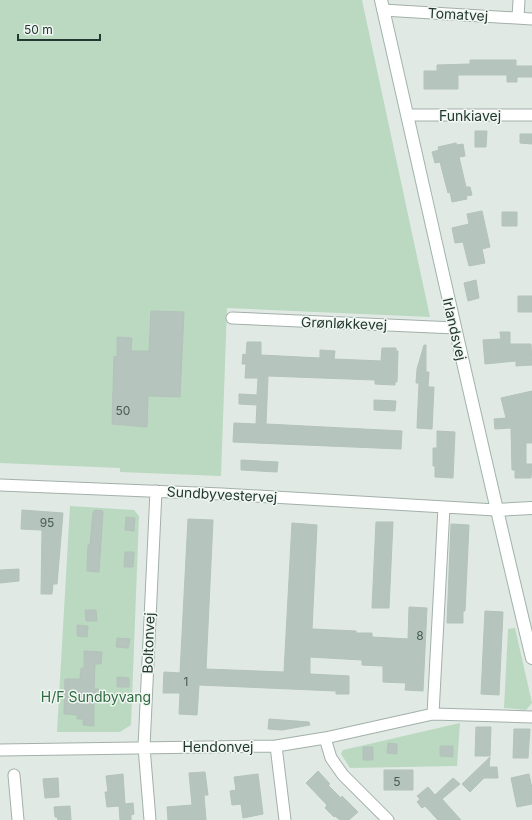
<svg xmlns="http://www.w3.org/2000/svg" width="532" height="820" font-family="Inter,sans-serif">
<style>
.green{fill:#bad9c0}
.building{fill:#b5c4bd;stroke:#b3c2ba}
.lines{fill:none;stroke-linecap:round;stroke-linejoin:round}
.street-casing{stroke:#a3b0aa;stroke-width:13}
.secondary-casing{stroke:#a0b4ab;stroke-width:14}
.street{stroke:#fff;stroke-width:11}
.secondary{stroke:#fff;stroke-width:12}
.labels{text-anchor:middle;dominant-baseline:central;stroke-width:3;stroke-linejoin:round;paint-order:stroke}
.number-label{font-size:12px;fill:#475b53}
.street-label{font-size:14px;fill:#223830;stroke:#f0f6f2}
.park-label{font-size:14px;fill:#306b41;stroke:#f0f6f2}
</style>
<rect width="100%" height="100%" fill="#e0e9e4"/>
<!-- green -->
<path class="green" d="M0 0H362L430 317 227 308 221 476 120 472V468L0 463Z
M70 506 134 510 139 516 131 725 120 732H57Z
M515 628 532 703 526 710 504 708 508 629Z
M460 723 457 766 350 768 341 754 343 750Z"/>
<!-- building -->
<path class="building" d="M470 60H516V66H532V77H517V82H507V75H458V89H424V71H437V65L470 64Z
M475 131H487L486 147H475Z
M520 134H532V144L520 143Z
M456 143 457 145 463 144 465 156 459 157 466 187H470L472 195 466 196 467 199 452 202 450 192 448 193 440 162 435 163 432 152 439 150 438 147Z
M482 211 490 247 482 249 485 263 469 266 463 242 455 243 452 228 469 224 467 214Z
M502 212H517V226H502Z
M476 280 479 298 468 301 464 283Z
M518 296H532V312H518Z
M151 311 184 312 180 397 148 396 147 427 112 424 114 356 117 357V337L132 338 131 351H149Z
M500 332H510V344H531L532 365 516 366V361L485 364 483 340 501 339Z
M247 342H261V355L320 358V350L335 351 334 359 381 361 382 348H396V351H398L397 382H395V385L375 384V380L268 376 266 424 402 431 401 449 233 442 234 423 256 424 257 405 239 404V394L257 395 258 378H245L246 364H242L243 354 246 355Z
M424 345H426V372H429L428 387H434L432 429 417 428 419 383H416L417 369Z
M532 391V443H526V464H532L531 478H515V470H512L511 428 495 429 494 419 506 418 501 398Z
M374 400 396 401 395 411 374 410Z
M437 431 455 432 453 478 435 477V466H433V448H437Z
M241 460 278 462 277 472 241 470Z
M22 510 63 513 57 584H53L52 594H41L42 530 21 529Z
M95 510 103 511 99 572 87 571 88 545H90L93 512Z
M126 517 135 518 134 531 125 530Z
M188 519 213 520 206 669 284 672 292 523 317 525 312 629 356 631V633H372V637L408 639 409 607 427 608 423 691 405 690 406 683 383 682V666L362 665V660L310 657V674L349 676V694H336V691L199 685 197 715 179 714 180 693H163L164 672 180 673Z
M376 522H393L389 608H372Z
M451 524 469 525 465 611H463V623H447Z
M125 552H134L133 567H124Z
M19 569V581L0 583V570Z
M85 610H96L97 621H86Z
M485 611 503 612 499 695 481 694Z
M77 625 88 626 87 637 77 636Z
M117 638 130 639 128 648 116 647Z
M84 651 102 652 101 664H95L94 689H99L98 701H94V726L83 725V719H77V715L64 714 65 679H80L81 668H84Z
M117 677 129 678V687H117Z
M269 719 309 722 310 725 282 730 268 729Z
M476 727H491L490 756H475Z
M514 729H530L528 758H513Z
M388 743 397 744V754L387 753Z
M440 746H453V757L440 756Z
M363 747H373V760H363Z
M490 757 489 767H497L498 778H484L470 792 462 784Z
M384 770H413V790H384Z
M318 771 330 784 328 785 341 798 342 796 358 812 349 820H340L335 816 334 817 325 808 327 805 306 783Z
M205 772 208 795H204L206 820H168L167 807 192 805 189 773Z
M123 774 125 804 133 803 134 814 131 815V820H120L119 806 107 807 105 792H108L106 776Z
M258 774 263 814 243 818 241 804 232 805 230 791 236 790 234 777Z
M529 774 532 788V804L517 807 511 778Z
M58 778 59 797 45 798 43 779Z
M453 778 460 784 442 799 461 820H438L425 806 422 808 417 802 420 799 417 796 428 787 435 795Z
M70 806 71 820H58L57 817H55L54 807Z"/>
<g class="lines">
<defs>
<path id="street" d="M383 10 532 19
M518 18 519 0
M408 115H532
M232 318 455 328
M0 485 222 494 496 510
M433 714 444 507
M325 738 331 758 343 775 388 820
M276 746 285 820
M0 750 276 746 325 738 433 714 532 717
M14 775 18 820
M150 820 144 747 156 491"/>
<path id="secondary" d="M381 0C431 219 479 439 532 658
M496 510 532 508"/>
</defs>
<!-- street casing -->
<use href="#street" class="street-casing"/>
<!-- secondary casing -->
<use href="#secondary" class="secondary-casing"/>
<!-- street -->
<use href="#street" class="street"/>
<!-- secondary -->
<use href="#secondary" class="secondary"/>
</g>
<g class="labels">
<!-- number labels -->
<g class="number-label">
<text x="123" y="410">50</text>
<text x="47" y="522">95</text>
<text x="420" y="635">8</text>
<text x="186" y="681">1</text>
<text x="397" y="781">5</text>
</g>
<!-- street labels -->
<g class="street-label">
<text transform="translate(458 14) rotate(3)">Tomatvej</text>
<text x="470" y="115">Funkiavej</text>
<text transform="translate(344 323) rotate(2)">Grønløkkevej</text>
<text transform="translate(455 329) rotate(77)">Irlandsvej</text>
<text transform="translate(222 494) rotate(3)">Sundbyvestervej</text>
<text transform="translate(148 643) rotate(-88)">Boltonvej</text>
<text x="218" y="746">Hendonvej</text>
</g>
<!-- park labels -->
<g class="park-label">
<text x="96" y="696">H/F Sundbyvang</text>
</g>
</g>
<!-- scale -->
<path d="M18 34v6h82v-6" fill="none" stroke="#223830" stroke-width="2"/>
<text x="24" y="34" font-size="12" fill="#223830" stroke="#f0f6f2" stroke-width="3" paint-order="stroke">50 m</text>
</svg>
